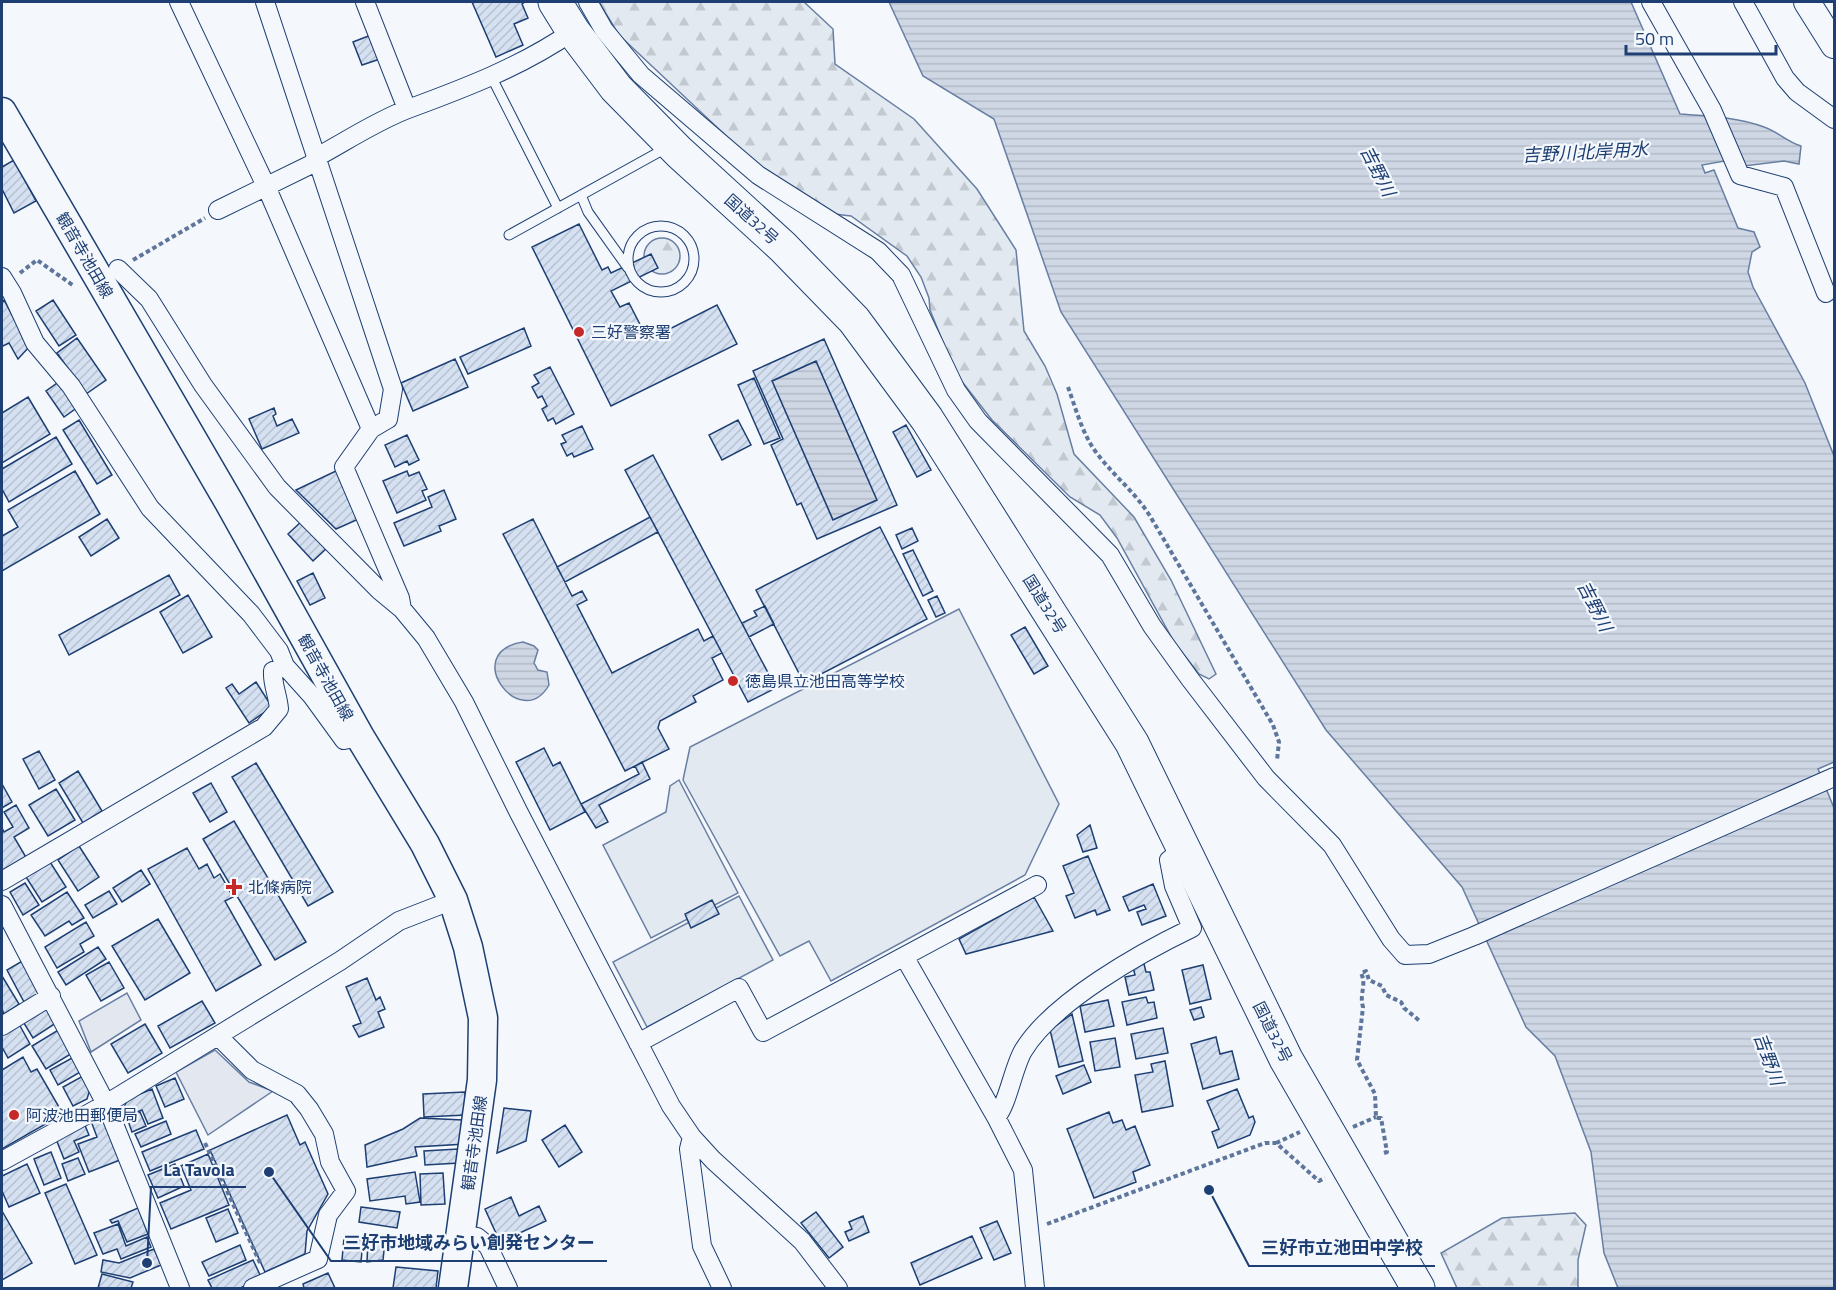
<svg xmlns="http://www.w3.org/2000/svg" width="1836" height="1290" font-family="'Titillium Web','Noto Sans JP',sans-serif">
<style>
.green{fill:#e3e9f0;stroke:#687fa3;stroke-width:1.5}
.forest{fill:url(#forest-firs);stroke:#687fa3;stroke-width:1.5}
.parking{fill:#e3e8f0;stroke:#687fa3;stroke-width:1.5}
.water{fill:url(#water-rules);stroke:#687fa3;stroke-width:1.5}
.building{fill:url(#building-hatch);stroke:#1d3f73;stroke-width:1.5;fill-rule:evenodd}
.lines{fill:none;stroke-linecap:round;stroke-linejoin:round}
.lane-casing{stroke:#1d3f73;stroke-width:11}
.street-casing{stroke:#1d3f73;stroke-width:20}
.secondary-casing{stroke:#1d3f73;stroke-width:28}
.primary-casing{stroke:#1d3f73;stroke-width:31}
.highway-casing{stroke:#1d3f73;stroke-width:35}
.path{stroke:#5e769c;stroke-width:4;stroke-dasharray:4.5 3;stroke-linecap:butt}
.lane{stroke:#f4f7fb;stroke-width:9}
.street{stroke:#f4f7fb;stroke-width:18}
.secondary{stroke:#f4f7fb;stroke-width:26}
.primary{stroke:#f4f7fb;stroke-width:28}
.highway{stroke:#f4f7fb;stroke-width:33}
.poi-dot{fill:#c62828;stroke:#f4f7fb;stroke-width:2}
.labels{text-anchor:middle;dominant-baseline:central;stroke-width:4.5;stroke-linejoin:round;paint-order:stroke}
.street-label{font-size:16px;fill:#1d3f73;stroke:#f4f7fb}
.poi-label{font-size:16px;fill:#1d3f73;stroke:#f4f7fb;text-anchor:start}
.water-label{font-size:18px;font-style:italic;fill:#1d3f73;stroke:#f4f7fb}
.leader{fill:none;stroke:#1d3f73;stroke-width:2}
.callout-dot{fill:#1d3f73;stroke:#f4f7fb;stroke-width:2}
.callout-label{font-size:18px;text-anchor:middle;font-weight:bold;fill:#1d3f73;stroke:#f4f7fb;stroke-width:4.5;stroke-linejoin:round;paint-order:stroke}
</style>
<defs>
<pattern id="forest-firs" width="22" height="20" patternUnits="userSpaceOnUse" patternTransform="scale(1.5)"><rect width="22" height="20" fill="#e3e9f0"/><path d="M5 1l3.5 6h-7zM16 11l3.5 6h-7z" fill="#c2c9d1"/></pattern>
<pattern id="water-rules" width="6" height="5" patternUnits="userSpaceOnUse" patternTransform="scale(1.5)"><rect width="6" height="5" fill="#cfd7e4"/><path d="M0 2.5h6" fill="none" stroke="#b1bac7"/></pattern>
<pattern id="building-hatch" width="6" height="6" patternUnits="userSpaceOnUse" patternTransform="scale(1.5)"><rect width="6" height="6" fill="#d5e0f0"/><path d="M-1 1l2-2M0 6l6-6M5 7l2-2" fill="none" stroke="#b6c1d1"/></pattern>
</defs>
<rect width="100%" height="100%" fill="#f4f7fb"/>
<!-- green -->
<path class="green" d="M959 609 1059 804 1025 875 831 981 809 941 780 956 683 780 690 747Z
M679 780 738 893 651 938 603 845 666 812 670 786Z
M739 896 773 960 647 1027 613 962Z"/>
<!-- forest -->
<path class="forest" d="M599 2H804L833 29 835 64 914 119 977 189 1016 250 1024 331 1045 366 1057 394 1074 454 1134 517 1171 580 1216 674 1209 679 1199 674 1174 642 1117 538 1100 515 1070 497 992 420 956 374 930 310 929 298 921 277 907 256 851 216 834 214 756 164 619 35Z
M644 256a18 18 0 1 1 36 0a18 18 0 1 1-36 0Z
M1575 1213 1586 1225 1578 1260V1288H1457L1441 1253 1502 1218Z"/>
<!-- parking -->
<path class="parking" d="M127 993 141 1020 91 1052 79 1021Z
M215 1050 249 1082 273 1091 208 1135 176 1072Z"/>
<!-- water -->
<path class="water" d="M889 2H1631L1680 114C1707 116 1738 117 1764 127 1777 131 1787 142 1801 146L1799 164 1784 161 1744 166 1741 158 1702 165 1705 173 1714 170 1738 228 1754 232 1760 247 1752 252 1748 272 1753 287 1805 383 1834 456V762L1818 769 1834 808V1288H1618L1604 1253 1591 1152 1555 1056 1526 1027 1462 887 1326 730 1061 312 994 119 923 76Z
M816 361 877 500 833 520 772 381Z
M523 642 534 646 538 650 534 663 538 670 547 672 549 685C521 734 459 652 523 642Z"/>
<!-- building -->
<path class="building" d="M472 2H525L522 4 528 18 514 24 523 45 496 57Z
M371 35 380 59 362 65 353 42Z
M14 160 36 201 14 213 2 189V167Z
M579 224 602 270 608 267 611 273 651 254 658 268 611 291 620 307 629 303 648 340 717 305 737 344 611 406 532 247Z
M4 300 29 347 18 359 9 343 3 346 2 344V303Z
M53 300 76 335 59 346 36 311Z
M524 328 531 346 468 374 460 357Z
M77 338 106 380 86 394 57 353Z
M824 339 897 505 817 539 801 503 797 505 771 445 783 439 753 371ZM816 361 877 500 833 520 772 381Z
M455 359 468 387 413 411 401 383Z
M550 367 574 414 556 424 553 418 548 421 542 409 547 406 542 396 538 398 532 387 539 383 534 375Z
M754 378 780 438 764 444 738 385Z
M60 381 78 407 64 417 46 391Z
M28 397 50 434 2 463V413Z
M274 408 276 414 273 416 277 426 292 419 299 433 262 449 249 419Z
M79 420 112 475 97 484 63 430Z
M738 420 751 445 722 460 709 435Z
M906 425 931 470 917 477 893 432Z
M582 426 593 449 574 457 572 453 567 456 561 444 566 442 562 435Z
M407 435 419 460 409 465 407 461 395 467 385 445Z
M56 437 72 464 9 502 2 489V469Z
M653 455 776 688 748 702 625 470Z
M338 470 361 518 336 529 296 490Z
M75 471 100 514 2 571V536L18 527 8 510Z
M407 471 409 476 419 472 427 489 422 491 426 500 397 513 383 481Z
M444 490 456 519 439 526 441 531 404 546 394 523 432 507 428 497Z
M650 517 658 532 565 582 557 567Z
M107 519 119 538 91 556 79 537Z
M533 519 572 596 582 591 587 600 577 605 612 673 698 629 704 641 713 636 722 653 712 658 723 680 693 696 696 702 660 721 658 728 669 749 625 771 503 534Z
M302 521 327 548 313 561 288 534Z
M880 527 927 619 804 683 756 590Z
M912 528 918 541 902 549 896 535Z
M913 550 933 591 923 596 903 554Z
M313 573 325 598 310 605 297 581Z
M169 575 180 595 69 655 59 635Z
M188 595 212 637 183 653 160 612Z
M937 596 945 613 936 617 928 600Z
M765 606 774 624 749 637 742 623 757 616 754 611Z
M1025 627 1048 666 1034 674 1011 635Z
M256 682 272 707 249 723 226 688 232 684 239 694Z
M544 748 553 766 560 762 585 812 550 830 516 762Z
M39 751 55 780 39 789 23 759Z
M642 762 650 779 599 805 608 822 596 828 581 804 639 774 635 766Z
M256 763 333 892 308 906 232 777Z
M78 771 102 811 83 823 59 783Z
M211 783 227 812 210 822 193 793Z
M2 784 12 802 2 808Z
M56 789 75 820 48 836 29 805Z
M16 805 29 828 14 837 27 859 2 874V828L4 832 13 827 4 812Z
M234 821 306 942 275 960 203 839Z
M1090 825 1097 848 1083 852 1077 835Z
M79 846 99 877 78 891 58 860Z
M187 848 199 869 207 864 214 878 220 874 233 897 225 901 261 965 216 991 148 869Z
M1088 856 1110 910 1097 915 1095 910 1075 918 1066 896 1074 893 1063 866Z
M50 862 66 887 42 902 26 877Z
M141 870 150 884 122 902 113 888Z
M25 883 39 905 23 915 10 892Z
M1153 884 1166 916 1142 925 1137 912 1146 909 1144 905 1129 911 1123 897Z
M109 891 117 904 93 918 85 905Z
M67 892 84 918 72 925 69 921 45 936 31 915Z
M1034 897 1053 931 966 954 959 939Z
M712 900 719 914 691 928 685 914Z
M158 919 190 973 145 1000 112 946Z
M86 922 94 936 80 944 84 952 57 968 45 947Z
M98 947 106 959 66 985 58 972Z
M24 960 42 992 24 1002 7 970Z
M109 962 124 988 101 1001 86 975Z
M1144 964 1146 972H1150L1154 990 1129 995 1125 977 1135 975 1133 967Z
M1203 965 1211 999 1190 1004 1182 970Z
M2 976 19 1004 4 1014 2 1009Z
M367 978 376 1000 380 997 385 1009 378 1012 384 1027 359 1037 353 1026 361 1023 346 987Z
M1146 997 1148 1003 1154 1002 1157 1018 1127 1025 1122 1002Z
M1108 1000 1114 1026 1085 1032 1080 1006Z
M202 1001 215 1023 170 1048 158 1026Z
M47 1003 59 1021 33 1038 22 1020Z
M1201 1007 1204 1017 1194 1020 1190 1010Z
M1072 1014 1083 1061 1059 1067 1050 1030Z
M19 1024 30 1044 8 1058 2 1047V1035Z
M145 1024 162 1053 128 1073 111 1044Z
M1163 1028 1168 1053 1136 1059 1131 1034Z
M60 1029 74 1052 46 1069 32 1046Z
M1216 1037 1220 1054 1232 1051 1239 1079 1203 1089 1191 1044Z
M1115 1038 1120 1067 1095 1071 1090 1042Z
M23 1057 31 1072 37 1069 63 1114 2 1149V1070Z
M74 1057 82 1071 58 1085 50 1070Z
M1165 1061 1173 1106 1142 1112 1135 1075 1153 1072 1151 1064Z
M1084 1065 1091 1082 1063 1094 1056 1076Z
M83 1076 90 1089 87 1099 73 1106 63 1087Z
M175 1078 184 1099 165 1107 156 1086Z
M152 1089 163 1118 148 1124 142 1110 127 1116 124 1107 128 1099Z
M1237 1089 1249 1118 1253 1116 1255 1122 1250 1135 1218 1148 1212 1132 1219 1129 1207 1101Z
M465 1092 466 1115 424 1117 423 1094Z
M504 1108 531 1111 526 1141 497 1153Z
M140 1112 146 1126 132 1132 127 1118Z
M1109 1112 1113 1123 1122 1120 1126 1130 1135 1126 1150 1165 1133 1172 1136 1182 1094 1198 1067 1129Z
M287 1115 300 1145 305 1142 328 1194 307 1231 305 1254 265 1272 210 1150Z
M102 1117 120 1160 89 1172 78 1144 97 1137 91 1121Z
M420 1118 463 1120 466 1144 415 1147 417 1156 367 1167 365 1145 403 1129Z
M166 1121 171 1134 141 1147 135 1134Z
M84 1123 89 1135 74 1141 79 1152 64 1159 56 1139Z
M565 1125 582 1152 559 1167 542 1140Z
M196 1130 204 1149 150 1171 142 1152Z
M458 1149 459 1163 425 1165 424 1151Z
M51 1152 61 1178 44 1185 34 1159Z
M208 1154 229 1205 171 1229 160 1203 191 1190 181 1166Z
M78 1158 85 1174 68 1181 62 1164Z
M27 1164 40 1193 9 1207 2 1191V1176Z
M175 1164 184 1186 158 1198 148 1175Z
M415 1172 420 1202 406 1204 405 1196 370 1201 367 1179Z
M443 1173 445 1204 421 1205 420 1174Z
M66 1184 97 1255 75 1264 45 1193Z
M511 1197 519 1216 539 1206 546 1221 500 1242 485 1209Z
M361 1207 400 1212 397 1228 359 1222Z
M138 1208 148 1234 127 1242 118 1221 112 1223 110 1220Z
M228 1209 238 1233 216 1242 206 1218Z
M2 1211 32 1263 2 1280Z
M816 1212 843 1247 829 1258 801 1223Z
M863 1216 869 1232 849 1241 845 1232 852 1229 849 1222Z
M997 1221 1011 1253 994 1260 980 1228Z
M118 1224 126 1246 147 1237 151 1247 121 1259 117 1249 103 1254 94 1233Z
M972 1236 982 1258 920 1285 911 1263Z
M344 1238 363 1240 361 1262 342 1260Z
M368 1239 385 1241 383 1260 367 1262Z
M240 1245 246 1260 209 1276 202 1262Z
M154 1249 161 1265 130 1278 101 1272 103 1260 119 1263Z
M253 1260 262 1279 240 1288H212L208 1280Z
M396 1267 438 1271 436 1288H393Z
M328 1273 335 1288H304L303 1284Z
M102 1274 133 1282 131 1288H98Z"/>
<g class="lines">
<defs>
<path id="lane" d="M491 76 558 208
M581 195 588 212 628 268
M628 259a33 33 0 1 1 66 0a33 33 0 1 1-66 0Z
M509 235 668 147"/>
<path id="street" d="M179 2 266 186 371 429
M265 2 393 389 388 419 371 429 344 467 400 598 402 609 426 638 464 702 518 811 671 1106 692 1137 713 1160 802 1241 838 1288
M365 2 407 109
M588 2 604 30 641 75 758 175 878 251 901 275 956 390 978 421 1110 555 1152 626 1190 679 1266 778 1332 845 1391 939 1405 955 1429 954 1474 936 1834 777
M1651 2 1712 110 1740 175 1784 187 1826 293
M1743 2 1785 78 1797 92 1834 119
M315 158C345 142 376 121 408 109 465 88 523 66 573 31
M218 210 316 162
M118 269 149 299 203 385 277 487 379 590 402 609
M2 277 12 293 35 343 71 386 150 508 251 614 279 651 285 666
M2 881 264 727 279 709C278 695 272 684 273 671L285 666 312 696 344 740 360 737
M2 905 106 1104 180 1288
M905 958 996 1117 1023 1170 1035 1288
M2 1026 51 996
M218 1036 252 1070 297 1094 309 1109 324 1134 330 1162 346 1191 328 1215 318 1259 253 1288
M638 1043 739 988 763 1032 1037 885
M996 1117C1007 1107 1013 1068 1023 1051 1052 1002 1142 952 1192 928L1174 886 1169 860 1183 849
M692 1137 689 1149 702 1246 722 1288
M2 1161 106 1104 340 961 399 921 453 900
M462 1235 477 1237 488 1246 508 1288"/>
<path id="secondary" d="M1807 2 1834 45"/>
<path id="primary" d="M2 112 229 502 360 737 425 844 453 900 468 947 483 1018 482 1080 453 1288"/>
<path id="highway" d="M555 2 573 31 616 88 679 152 783 247 854 320 927 419 1132 743 1286 1059 1418 1288"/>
</defs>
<!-- lane casing -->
<use href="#lane" class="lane-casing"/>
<!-- street casing -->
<use href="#street" class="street-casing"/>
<!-- secondary casing -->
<use href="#secondary" class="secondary-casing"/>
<!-- primary casing -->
<use href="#primary" class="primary-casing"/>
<!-- highway casing -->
<use href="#highway" class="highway-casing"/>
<!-- path -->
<path class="path" d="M133 260 205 218
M20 273 37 260 74 286
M1068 387C1076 409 1083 437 1099 456 1116 478 1134 491 1150 516L1273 725 1279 742 1277 760
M1353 1127 1376 1117
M205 1143 261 1265
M1276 1143 1300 1132
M1384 1153 1387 1152 1381 1118H1376L1375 1094 1357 1060 1363 1007C1359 994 1367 985 1361 973L1366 971 1369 980 1382 986 1386 995 1401 1002 1404 1008 1421 1022
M1047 1224 1265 1143H1276L1319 1181 1325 1178"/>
<!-- lane -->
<use href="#lane" class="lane"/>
<!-- street -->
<use href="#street" class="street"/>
<!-- secondary -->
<use href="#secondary" class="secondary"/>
<!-- primary -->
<use href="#primary" class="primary"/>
<!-- highway -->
<use href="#highway" class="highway"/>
</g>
<!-- markers -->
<g class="poi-dot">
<circle cx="579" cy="332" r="6"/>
<circle cx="733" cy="681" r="6"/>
<path d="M231 878h6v6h6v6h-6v6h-6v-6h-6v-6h6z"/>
<circle cx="14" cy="1115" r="6"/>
</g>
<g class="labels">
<!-- street labels -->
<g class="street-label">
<text transform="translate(752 219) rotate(42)">国道32号</text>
<text transform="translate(85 255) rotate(60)">観音寺池田線</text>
<text transform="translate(1045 604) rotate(58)">国道32号</text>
<text transform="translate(326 677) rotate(61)">観音寺池田線</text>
<text transform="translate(1273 1032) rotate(63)">国道32号</text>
<text transform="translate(474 1143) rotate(-82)">観音寺池田線</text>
</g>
<!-- poi labels -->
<g class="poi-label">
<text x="591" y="332">三好警察署</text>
<text x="745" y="681">徳島県立池田高等学校</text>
<text x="248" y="887">北條病院</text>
<text x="26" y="1115">阿波池田郵便局</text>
</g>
<!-- water labels -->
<g class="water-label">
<text transform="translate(1585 152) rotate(-3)">吉野川北岸用水</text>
<text transform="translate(1378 171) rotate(63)">吉野川</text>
<text transform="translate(1595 606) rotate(63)">吉野川</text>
<text transform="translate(1769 1059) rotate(70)">吉野川</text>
</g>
</g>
<!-- callouts -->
<path class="leader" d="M147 1263L151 1187H246M269 1172L331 1261H607M1209 1190L1249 1266H1435"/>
<g class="callout-dot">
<circle cx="147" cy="1263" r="6"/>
<circle cx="269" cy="1172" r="6"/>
<circle cx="1209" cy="1190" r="6"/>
</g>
<g class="callout-label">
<text x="199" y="1176">La Tavola</text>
<text x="469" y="1249">三好市地域みらい創発センター</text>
<text x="1342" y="1254">三好市立池田中学校</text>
</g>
<!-- border -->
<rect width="1836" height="1290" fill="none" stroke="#1d3f73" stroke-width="6"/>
<!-- scale -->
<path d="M1626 45v9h150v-9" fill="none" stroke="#1d3f73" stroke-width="3"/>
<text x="1635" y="45" font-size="18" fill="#1d3f73" stroke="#f4f7fb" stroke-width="4.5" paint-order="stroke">50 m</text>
</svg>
